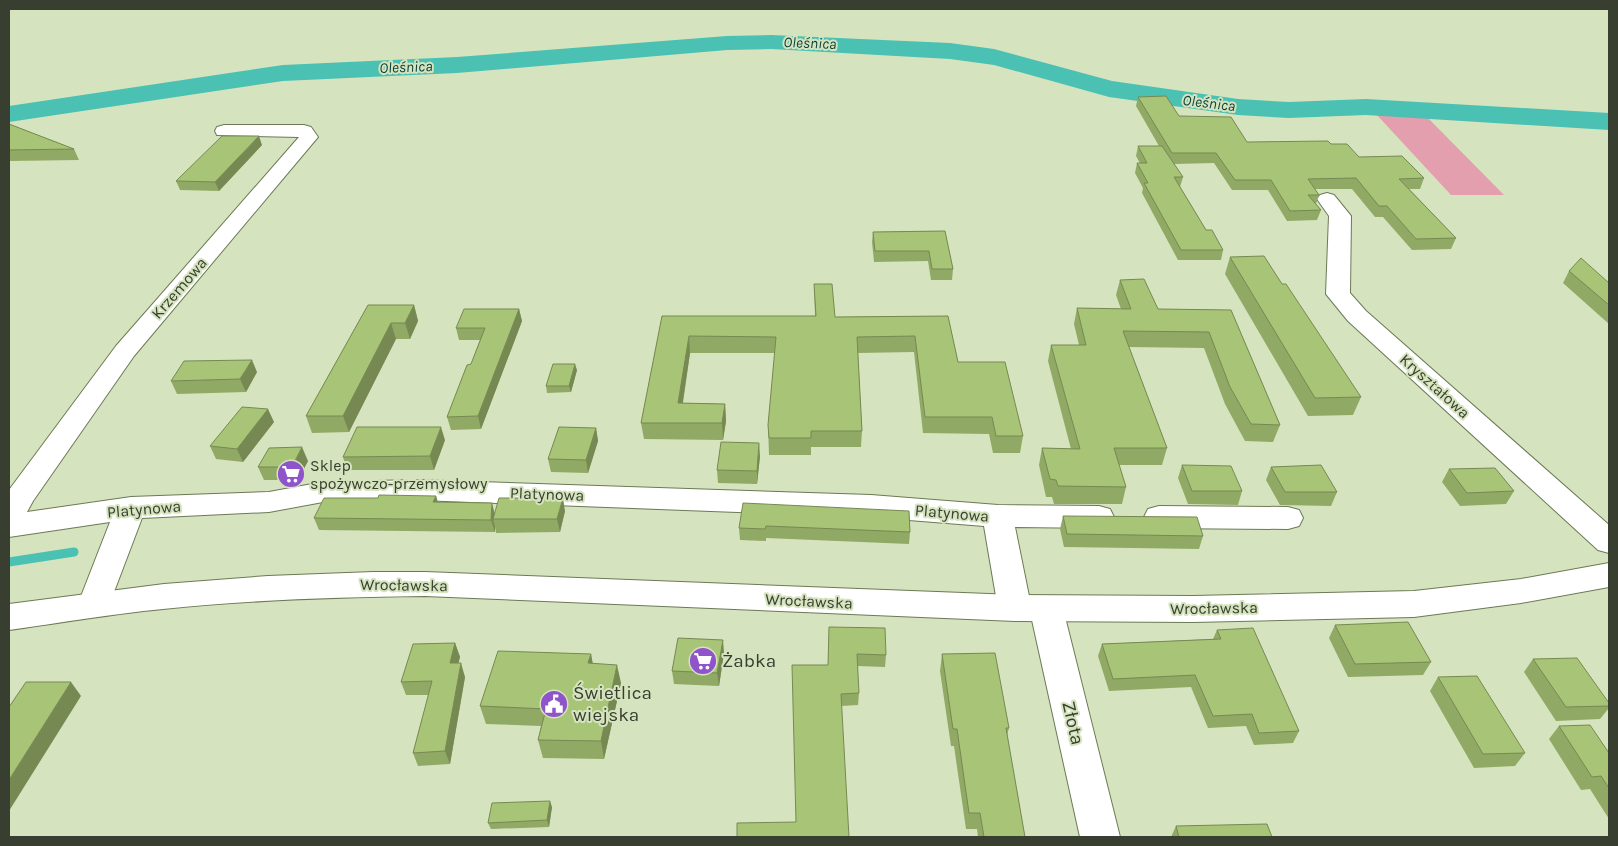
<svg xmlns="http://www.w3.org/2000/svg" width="1618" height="846" font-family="Karla,sans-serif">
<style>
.green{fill:#e39fae}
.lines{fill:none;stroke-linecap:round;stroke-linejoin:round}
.stream{stroke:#4ac1b3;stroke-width:9}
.river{fill:#4ac1b3;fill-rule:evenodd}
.minor-casing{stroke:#6c7956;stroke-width:2}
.secondary-casing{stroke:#6c7956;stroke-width:2}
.minor{fill:#fff;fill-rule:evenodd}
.secondary{fill:#fff;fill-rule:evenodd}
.wall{fill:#90a965}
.shaded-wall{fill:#768953}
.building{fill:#a8c476;stroke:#768953}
.labels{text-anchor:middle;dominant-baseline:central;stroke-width:4;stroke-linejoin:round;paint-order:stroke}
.far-water-label{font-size:15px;font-style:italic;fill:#063e39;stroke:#d5e4be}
.street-label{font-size:16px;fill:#393f30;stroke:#d5e4be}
.poi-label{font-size:16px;fill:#393f30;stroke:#d5e4be;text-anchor:start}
.near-poi-label{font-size:19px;fill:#393f30;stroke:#d5e4be;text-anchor:start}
.near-street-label{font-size:19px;fill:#393f30;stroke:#d5e4be}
</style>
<rect width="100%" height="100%" fill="#d5e4be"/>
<!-- green -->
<path class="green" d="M1376 114 1426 116 1504 195H1451Z"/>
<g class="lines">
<!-- stream -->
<path class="stream" d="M9 562 74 552"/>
<!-- river -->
<path class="river" d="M771 35 950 43 994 49 1112 81 1238 99 1289 102 1366 99 1609 113V130L1366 115 1289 118 1238 115 1109 97 994 65 950 59 771 49 727 50 457 73 283 81 9 122V106L283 65 457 57 727 36Z"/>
<defs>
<path id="minor" d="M224 125H304L311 127 318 137 134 356 33 501 27 512 131 497 269 492 323 482 419 480 871 495 998 505 1099 506 1110 509 1114 517 1110 525 1099 528 1015 527 1031 606 1034 600 1046 596 1058 600 1063 609 1120 837H1080L1030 611 1027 617 1015 621 1003 617 998 608 984 526 871 517 419 500 323 502 269 512 142 518 106 613 94 617 82 613 78 604 110 522 9 537V490L116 346 299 137 217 135 215 131 217 127Z
M1327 193 1334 195 1351 216 1350 293 1366 311 1609 525V553L1598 550 1348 321 1326 294 1329 216 1317 199 1320 195Z
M1159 506 1288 507 1299 510 1303 518 1299 526 1288 529 1159 528 1148 525 1144 517 1148 509Z"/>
<path id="secondary" d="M1609 563V587L1521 603 1414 617 1193 622 1015 621 425 596C338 597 250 600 163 609 111 614 60 623 9 630V604L164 584 268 576 373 572H425L1015 595 1193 596 1414 591 1521 579Z"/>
</defs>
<!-- minor casing -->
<use href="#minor" class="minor-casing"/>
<!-- secondary casing -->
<use href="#secondary" class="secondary-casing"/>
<!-- minor -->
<use href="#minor" class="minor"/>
<!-- secondary -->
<use href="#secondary" class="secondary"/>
</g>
<!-- wall -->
<path class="wall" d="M1138 97 1179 116 1247 142 1331 144 1359 157 1424 178 1420 189H1409L1456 238 1451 249 1412 250 1383 217H1375L1352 189H1315L1319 195 1316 204 1321 210 1317 220 1287 221 1268 190H1232L1214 163 1174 164 1183 177 1180 187 1206 230 1223 250 1221 260H1178L1142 193 1143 188 1135 173 1137 163H1140L1136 156 1138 146H1159L1136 106Z
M9 124 74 149 79 160 9 161Z
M262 145 219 191 180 190 176 181Z
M945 231 953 269 952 280H931L928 261 874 262 872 242 873 232Z
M1230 257 1361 397 1353 415 1308 416 1225 274Z
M1569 271 1609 283V324L1563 283Z
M1120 280 1158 309 1231 310 1280 425 1273 442 1245 441 1225 404 1204 348 1129 347 1167 448 1162 465H1119L1126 487 1122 504H1054L1052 497H1046L1039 465 1042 448 1071 449 1048 361 1051 345H1079L1074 324 1077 308 1121 309 1116 295Z
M814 284 835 317 948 316 958 362 1023 436 1020 453H993L989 434 923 433 914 352 858 353 862 431 861 447H811V455H769L768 425 775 353H690L683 403 725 404 726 421 723 440 644 439 641 423 662 316H815Z
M368 305H414L418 321 410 339H396L349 432 312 433 306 416Z
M519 309 522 321 481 429 451 430 447 417 471 364 480 340H459L456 328Z
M577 370 571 392 547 393 546 386Z
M257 372 246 392 177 394 171 381Z
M274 422 243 462 216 459 210 446Z
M596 428 598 441 588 473 551 472 548 459Z
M445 440 434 470H347L343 457Z
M760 456 757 484 718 483 717 470Z
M308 461 298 480H264L258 467Z
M1182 465 1242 491 1238 505 1188 504 1178 478Z
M1271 467 1337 492 1331 506 1280 505 1266 480Z
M1449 469 1514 491 1506 504 1460 506 1442 482Z
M436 496 438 502 494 513 565 511 560 532 496 533 495 527V532L319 530 314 518 378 498Z
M909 511 910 532 909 544 766 538V541L740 540 739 528Z
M1063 516 1203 536 1199 549 1064 547 1060 529Z
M1335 625 1431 662 1423 675 1348 677 1329 638Z
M829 627 886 655 885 667 857 666 859 693 858 705 841 706 796 822 828 665Z
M1217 630 1299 731 1293 743 1254 745 1246 726 1208 728 1191 687 1109 691 1098 656 1102 644 1213 639Z
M455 643 460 657 458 663 465 677 450 764 418 766 413 753 429 695H406L401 682Z
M724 653 719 686 674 684 672 671Z
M591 654 593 664 621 683 604 759 543 758 538 740 541 726 486 724 480 706Z
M942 654 1009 728 1007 735 1025 837H978L977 829H966L954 746H951L940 671Z
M1533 659 1609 703V708L1600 719 1556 721 1524 672Z
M1438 677 1525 753 1515 766 1474 768 1430 691Z
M1559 726 1609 753V819L1590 789 1581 790 1549 739Z
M552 807 549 827 491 829 488 823Z
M1176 826 1272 837H1171Z"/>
<!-- shaded-wall -->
<path class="shaded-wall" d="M259 136 262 145 219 191 215 182Z
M414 305 418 321 410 339 405 323Z
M519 309 522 321 481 429 478 416Z
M391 323 396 339 349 432 343 416Z
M689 336 690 353 680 420 678 403Z
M252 360 257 372 246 392 240 379Z
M575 364 577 370 571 392 569 386Z
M725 404 726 421 723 440 722 423Z
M268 409 274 422 243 462 237 449Z
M441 427 445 440 434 470 430 456Z
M596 428 598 441 588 473 586 460Z
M759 443 760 456 757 484V471Z
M302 447 308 461 298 480 292 467Z
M436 496 439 508 433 502Z
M563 498 565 511 560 532 557 519Z
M492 503 495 515 493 519 495 527V532L491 520Z
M723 640 724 653 719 686 717 673Z
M455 643 460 657 455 677 450 663Z
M591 654 594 673 588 663Z
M461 663 465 677 450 764 445 751Z
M617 665 621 683 604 759 601 741Z
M71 682 81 696 9 811V780Z
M550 801 552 807 549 827 547 820Z"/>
<!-- building -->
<path class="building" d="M1166 96 1179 116 1231 117 1247 142 1328 141 1331 144H1347L1359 157 1402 156 1424 178 1399 179 1456 238 1416 239 1387 206H1379L1356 178 1308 179 1319 195H1308L1321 210 1290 211 1271 180H1235L1216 153H1172L1138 97Z
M9 124 74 149 9 150Z
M222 136H259L215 182 176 181Z
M1138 146H1162L1183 177H1174L1206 230H1212L1223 250H1181L1144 183H1148L1137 163H1147Z
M945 231 953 269H932L929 251H875L873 232Z
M1264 256 1282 284H1286L1361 397 1315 398 1230 257Z
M1581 258 1609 283V305L1569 271Z
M1144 279 1158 309 1231 310 1280 425 1251 424 1230 387 1209 332 1123 331 1167 448H1114L1126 487 1058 486 1056 480 1050 479 1042 448 1080 449 1051 345H1086L1077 308 1131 309 1120 280Z
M814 284H832L835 317 948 316 958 362H1005L1023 436H996L992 417H925L915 336 857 337 862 431H811V438H769L768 425 776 337 689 336 678 403 725 404 722 423H641L662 316H816Z
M368 305H414L405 323H391L343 416H306Z
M464 309H519L478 416 447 417 467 365 471 364 485 328H456Z
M252 360 240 379 171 381 184 361Z
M553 364H575L569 386H546Z
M242 407 268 409 237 449 210 446Z
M357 427H441L430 456 343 457Z
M559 427 596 428 586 460 548 459Z
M721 442 759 443 757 471 717 470Z
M302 447 292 467H258L269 448Z
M1182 465 1231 466 1242 491H1192Z
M1321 465 1337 492H1285L1271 467Z
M1495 468 1514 491 1467 493 1449 469Z
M379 495 436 496 433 502 492 503 491 520 314 518 324 498H378Z
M499 498H563L557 519H493Z
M743 503 909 511 910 532 766 526 765 529 739 528Z
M1063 516 1197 517 1203 536 1067 534Z
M1408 622 1431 662 1355 664 1335 625Z
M829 627 885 628 886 655 857 654 859 693 841 694 849 837H737V823L796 822 792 665H828Z
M1253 628 1299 731 1259 733 1252 714 1213 716 1195 675 1113 679 1102 644 1221 639 1217 630Z
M678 638 723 640 717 673 672 671Z
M455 643 450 663H461L445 751 413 753 432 681 401 682 413 644Z
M498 651 591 654 588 663 617 665 601 741 538 740 546 709 480 706Z
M995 653 1009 728H1006L1025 837H984L980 813H969L957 729H953L942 654Z
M1577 658 1609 703V706L1566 707 1533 659Z
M1477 676 1525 753 1483 754 1438 677Z
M26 682H71L9 780V707Z
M1590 725 1609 753V788L1601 776 1592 777 1559 726Z
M550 801 547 820 488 823 492 803Z
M1267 824 1272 837H1179L1176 826Z"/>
<!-- icons -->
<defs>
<symbol id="supermarket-disc" viewBox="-11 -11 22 22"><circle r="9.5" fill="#9054ca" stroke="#d5e4be"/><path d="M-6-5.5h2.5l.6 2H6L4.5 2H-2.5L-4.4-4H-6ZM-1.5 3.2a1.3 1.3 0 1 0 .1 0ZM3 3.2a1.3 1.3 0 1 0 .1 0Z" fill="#fff"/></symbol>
<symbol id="civic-disc" viewBox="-11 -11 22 22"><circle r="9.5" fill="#9054ca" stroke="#d5e4be"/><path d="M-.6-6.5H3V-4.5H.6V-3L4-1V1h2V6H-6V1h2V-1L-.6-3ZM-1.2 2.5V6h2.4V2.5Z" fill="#fff"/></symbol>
</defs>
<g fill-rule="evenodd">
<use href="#supermarket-disc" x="275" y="458" width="32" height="32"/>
<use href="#supermarket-disc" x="687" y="645" width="32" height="32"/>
<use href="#civic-disc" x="538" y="688" width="32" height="32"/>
</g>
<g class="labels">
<!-- far-water labels -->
<g class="far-water-label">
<text transform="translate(810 43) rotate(2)">Oleśnica</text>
<text transform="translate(406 67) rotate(-2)">Oleśnica</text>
<text transform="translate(1209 103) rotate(7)">Oleśnica</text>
</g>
<!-- street labels -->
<g class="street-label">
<text transform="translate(179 288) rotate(-49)">Krzemowa</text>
<text transform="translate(1435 386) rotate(42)">Kryształowa</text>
<text transform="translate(547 494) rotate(2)">Platynowa</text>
<text transform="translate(144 509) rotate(-5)">Platynowa</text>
<text transform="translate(952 513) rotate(5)">Platynowa</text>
<text transform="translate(404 585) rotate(1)">Wrocławska</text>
<text transform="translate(809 601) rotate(3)">Wrocławska</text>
<text transform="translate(1214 608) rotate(-1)">Wrocławska</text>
</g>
<!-- poi labels -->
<g class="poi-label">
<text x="310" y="465">Sklep<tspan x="310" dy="18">spożywczo-przemysłowy</tspan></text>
</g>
<!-- near-poi labels -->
<g class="near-poi-label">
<text x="722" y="661">Żabka</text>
<text x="573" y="693">Świetlica<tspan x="573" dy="22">wiejska</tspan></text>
</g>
<!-- near-street labels -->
<g class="near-street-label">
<text transform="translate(1073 723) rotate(77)">Złota</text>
</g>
</g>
<!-- border -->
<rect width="1618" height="846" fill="none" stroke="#393f30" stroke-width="20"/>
</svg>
